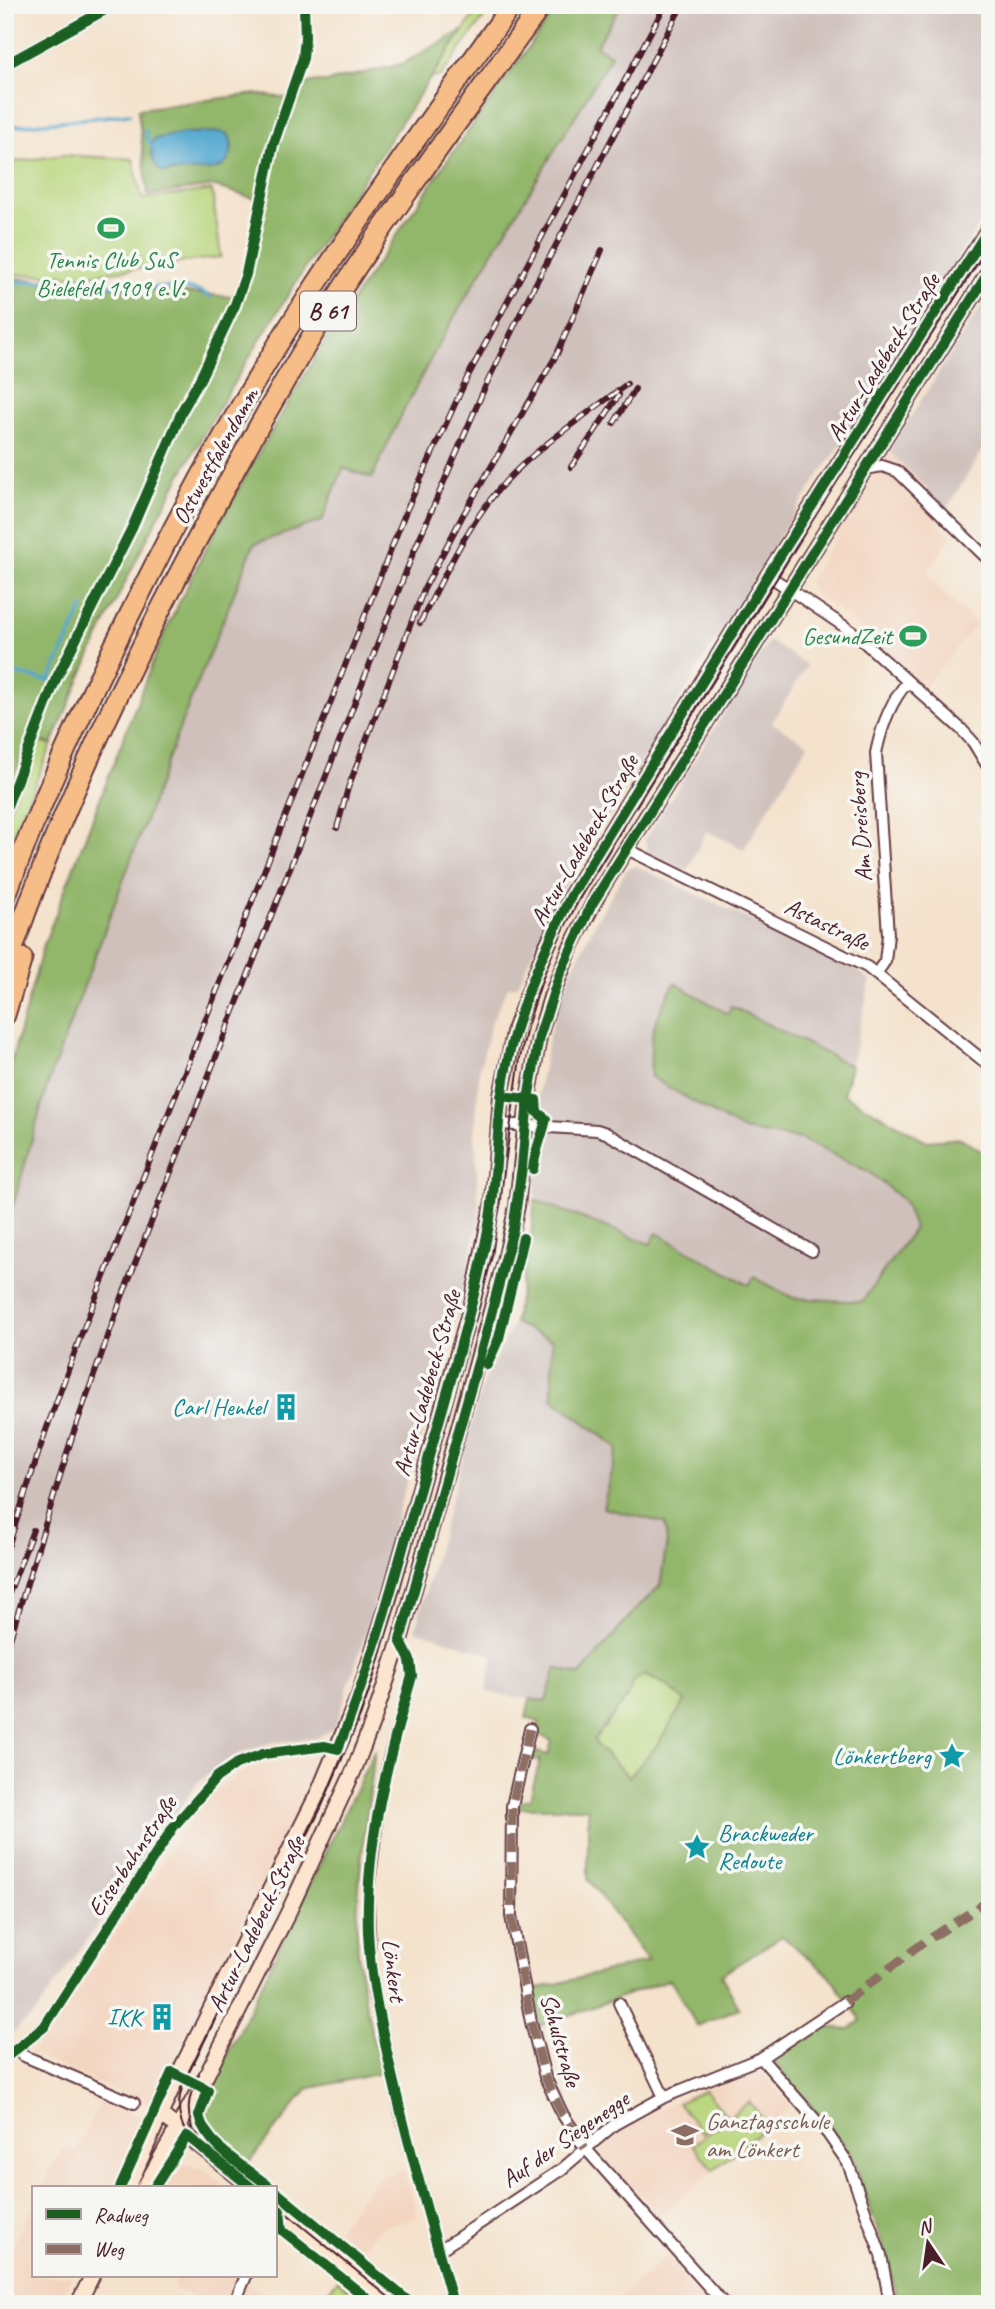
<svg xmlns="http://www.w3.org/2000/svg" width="995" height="2309" font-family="Caveat,sans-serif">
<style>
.built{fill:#f3d4bf}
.industrial{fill:#cfc0bb}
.green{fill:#b8d57b;stroke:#817a53;stroke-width:2}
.forest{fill:#92b66b;stroke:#6e6a4b;stroke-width:2;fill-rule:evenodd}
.water{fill:#53a8cf;stroke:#4e647d;stroke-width:2}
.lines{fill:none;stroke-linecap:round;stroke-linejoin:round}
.stream{stroke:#53a8cf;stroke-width:3.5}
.street-casing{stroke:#643c43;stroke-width:14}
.secondary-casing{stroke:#643c43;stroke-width:18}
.highway-casing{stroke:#643c43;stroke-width:23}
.street{stroke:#fff;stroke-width:10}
.secondary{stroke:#fce5cf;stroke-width:14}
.highway{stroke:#f7bd88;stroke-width:19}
.tram{stroke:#4a1f2b;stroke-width:2}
.rail-casing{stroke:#4a1f2b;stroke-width:6}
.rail{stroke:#f6f6f2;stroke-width:3.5;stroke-dasharray:10;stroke-linecap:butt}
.quiet{stroke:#8d6e63;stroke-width:9;stroke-dasharray:18 9;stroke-linecap:butt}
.cycleway-casing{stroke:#f6f6f2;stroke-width:15}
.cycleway{stroke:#1b5e20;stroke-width:10}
.labels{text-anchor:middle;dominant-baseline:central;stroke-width:7;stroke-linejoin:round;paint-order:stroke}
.shield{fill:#f6f6f2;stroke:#7e6067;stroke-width:2}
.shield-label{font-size:23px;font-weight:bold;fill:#4a1f2b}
.leisure-label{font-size:24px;fill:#27864d;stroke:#f6f6f2}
.street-label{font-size:24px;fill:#4a1f2b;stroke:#f6f6f2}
.culture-label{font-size:24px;fill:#0d838f;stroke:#f6f6f2;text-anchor:end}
.education-label{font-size:24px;fill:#785e54;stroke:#f6f6f2;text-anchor:start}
</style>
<rect width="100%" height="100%" fill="#f6f6f2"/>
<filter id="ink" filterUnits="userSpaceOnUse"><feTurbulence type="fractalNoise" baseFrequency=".0143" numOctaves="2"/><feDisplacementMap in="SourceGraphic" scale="14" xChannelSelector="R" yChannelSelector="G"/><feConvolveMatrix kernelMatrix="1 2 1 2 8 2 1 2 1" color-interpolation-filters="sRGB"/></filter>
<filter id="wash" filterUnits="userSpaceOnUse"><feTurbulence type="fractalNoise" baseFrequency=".00686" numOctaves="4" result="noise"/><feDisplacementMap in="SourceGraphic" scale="28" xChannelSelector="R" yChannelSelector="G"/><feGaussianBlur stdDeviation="1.57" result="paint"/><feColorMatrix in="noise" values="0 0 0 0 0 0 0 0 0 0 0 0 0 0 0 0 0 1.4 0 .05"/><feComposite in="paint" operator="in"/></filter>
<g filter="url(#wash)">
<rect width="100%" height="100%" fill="#f4e2cc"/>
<!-- built -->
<path class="built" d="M890 449 892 454 947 508 938 523 951 537 927 572 942 592 976 624 925 687 846 616 815 594 808 582Z
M314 1757 321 1761 311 1784 151 2106 29 2053 51 2031 198 1808 210 1795 238 1775 259 1765Z
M748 2069 762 2073 791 2106 660 2215 638 2192 633 2194 603 2158 601 2151 604 2142 623 2128 684 2097Z
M103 2098 145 2119 122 2166 125 2169 117 2188H42L62 2147 74 2152Z
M187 2165 205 2170 228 2188H158L168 2172 179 2166Z
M404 2170 418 2217 379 2228 358 2254 333 2234 378 2177Z
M33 2205V2276H72L57 2304H5V2246L12 2248Z
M666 2256 708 2304H614Z
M177 2276H239L275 2304H210L173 2288Z"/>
<!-- industrial -->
<path class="industrial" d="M621 5H990V207L938 289 926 290 914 310 916 315 915 327 845 440 820 474 771 550 550 910 547 920 517 986 508 987 491 1023 479 1071 475 1134 479 1219 459 1306 398 1512 371 1617 337 1721 333 1728 317 1738 271 1743 240 1753 198 1782 33 2016 5 2038V1234L47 1086 181 724 254 544 322 521 343 468 372 478 388 440 478 275 567 133 611 55 596 46Z
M990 292V439L947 508 892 454 890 449Z
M769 641 807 665 772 723 808 744 744 849 706 831 687 871 652 854 648 851 645 840Z
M636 866 859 971 870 981 851 1066 732 1006 729 1014 675 984 656 1016 650 1048 651 1077 742 1130 801 1139 869 1172 904 1201 914 1228 862 1302 793 1298 754 1277 749 1285 657 1233 650 1244 535 1200 539 1088 549 1037 559 1003 572 970 597 919 627 869Z
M514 1323 552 1340V1399L618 1448 666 1523 667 1542 660 1586 636 1609 580 1675 546 1702 486 1692 493 1655 415 1630 485 1377Z"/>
<!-- green -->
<path class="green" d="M481 5H493L441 76 431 78Z
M63 155 133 159 142 199 212 190 221 257 82 276 5 274V163Z
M36 741 52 744 13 835 5 832V819Z
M644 1675 665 1684 686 1701 655 1748 629 1777 598 1747 594 1740 626 1699 635 1679Z
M705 2090 726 2115 703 2133 678 2103Z
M749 2102 768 2125 713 2170 693 2145Z
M338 2280 350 2290 339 2304H332L324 2296Z"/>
<!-- forest -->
<path class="forest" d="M559 5H621L596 46 611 55C531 196 437 329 372 478L343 468 322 521 254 544 181 724 47 1086 5 1234V1087L9 1070 43 947 162 638 207 546 251 466 328 336 451 155Z
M463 30C381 151 299 273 224 399 159 509 101 626 52 744L29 739 5 801V277L233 297 249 275 263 201 213 186 148 195 138 109 255 94 293 99 304 83 327 82 402 64Z
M675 983 728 1014 731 1006 851 1066 843 1094 927 1141 961 1138 990 1157V1238L982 1265 990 1368V2304H898L888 2261 852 2155 774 2062V2057L778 2053 820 2027 850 2029 861 2020 828 1974 782 1936 721 1975 739 2008 697 2026 670 1979 540 2026 532 1990 648 1961 588 1879V1808H518L519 1802 530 1799 540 1760H530L537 1752 548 1755 552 1741 540 1735 539 1722 526 1718 530 1699 546 1701 556 1668 580 1675 636 1609 660 1586 667 1542 665 1523 603 1508 618 1448 552 1398V1340L514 1323 530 1245 535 1200 650 1244 657 1233 749 1285 754 1277 793 1298 862 1302 914 1228 904 1201 869 1172 801 1139 742 1130 651 1077C649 1033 653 1021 675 983ZM644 1675 665 1684 685 1701 655 1748 629 1777 598 1747 594 1740 626 1699 635 1680Z
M375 1750C368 1813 354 1889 358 1952 361 1993 373 2033 381 2073L307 2089 247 2165 204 2127 201 2121 203 2105Z"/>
<!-- water -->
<path class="water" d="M220 132 228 134C235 145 232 162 219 168 212 172 172 171 161 172 153 164 148 150 154 139L183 133Z"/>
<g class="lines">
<!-- stream -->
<path class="stream" d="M5 127 130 114
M145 130 148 141 153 147
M5 283 43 281 144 287
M149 287C167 288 196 285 210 297
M5 671 49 681 83 608"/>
</g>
</g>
<g filter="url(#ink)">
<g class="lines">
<defs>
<path id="street" d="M5 65 114 5
M866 469 882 466 897 471 990 561
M768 575 854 633 961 729 973 742 990 770
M627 849 867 967 990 1066
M876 974 885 961 888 935 876 753C881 729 891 700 908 682
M500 1124 597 1130 606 1133 812 1251
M400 1640 410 1660 412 1676 389 1758 379 1804 368 1894 370 1958 375 1997 401 2115 453 2304
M530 1729 512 1806 511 1916 531 2022 545 2077 563 2115 585 2148 724 2304
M619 2003 664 2097
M17 2050 22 2055 134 2103
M5 2058 44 2027 174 1826 217 1777 236 1764 263 1754 325 1746 338 1749
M761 2058 828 2134 848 2163 881 2255 890 2304
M438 2251 562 2169 615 2124 664 2097 761 2058 845 2002
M234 2304 246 2276"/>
<path id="secondary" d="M160 2114 252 2188
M128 2188 178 2075 319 1791 359 1695 386 1609 473 1299 493 1201 501 1096 515 1028 545 949 572 894 768 575 990 227
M144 2188 201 2086 289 1911 354 1770 374 1718 400 1640 505 1261 517 1206 528 1099 539 1037 551 997 570 949 598 894 990 270
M275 2207 393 2304
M78 2304 92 2276"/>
<path id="highway" d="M5 898C43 794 90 693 140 594 192 489 250 385 315 286 378 191 445 98 512 5
M5 972C57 815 130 664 208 519 247 447 286 375 331 306 397 203 470 105 542 5
M5 1015 22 958"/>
</defs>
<!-- street casing -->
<use href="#street" class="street-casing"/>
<!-- secondary casing -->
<use href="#secondary" class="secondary-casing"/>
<!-- highway casing -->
<use href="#highway" class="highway-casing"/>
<!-- street -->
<use href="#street" class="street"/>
<!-- secondary -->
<use href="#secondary" class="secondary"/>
<!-- highway -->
<use href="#highway" class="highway"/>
<!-- tram -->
<path class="tram" d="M192 2128C185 2108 190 2092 199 2074
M247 2188C210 2158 160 2133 186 2078L321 1808 361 1714 374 1676 478 1311 492 1256 520 1058 527 1027 545 971 561 934 581 896 825 500 990 244
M275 2204 397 2304"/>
<defs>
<path id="rail" d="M614 423 635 389
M571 467 619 395
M420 623C445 575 468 522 506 481 541 444 586 415 627 384
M337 828 348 788 424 589 463 515 557 354 602 250
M5 1556 45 1433 81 1335 406 511 467 378 665 5
M5 1604 33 1530
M5 1655 72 1437 122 1297 414 551 485 387 526 302 682 5"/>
</defs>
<!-- rail casing -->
<use href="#rail" class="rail-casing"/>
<!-- rail -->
<use href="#rail" class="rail"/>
<!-- quiet -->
<path class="quiet" d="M530 1729 512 1806 511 1916 531 2022 545 2077 563 2115 585 2148
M845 2002 923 1943 990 1900"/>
<defs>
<path id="cycleway" d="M5 65 114 5
M5 811 55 681 132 528 183 409 199 381 235 305 246 274 273 145 303 58 305 38 304 5
M501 1096 536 1100 537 1112 546 1119C542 1137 535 1150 533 1169
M487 1365 499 1338 523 1238
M5 2058 44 2027 174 1826 217 1777 236 1764 263 1754 325 1746 338 1749C373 1662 396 1571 422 1481 445 1398 472 1315 488 1230 497 1184 496 1138 502 1093 511 1022 541 956 572 894L768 575 990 227
M120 2188 172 2072 208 2090 199 2116C206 2146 248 2169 271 2188
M154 2188 187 2136 252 2188
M275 2191 412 2304
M275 2207 280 2211 282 2230 374 2304
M453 2304C431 2222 406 2141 388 2057 379 2016 370 1975 368 1932 365 1844 388 1759 412 1676L410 1660 400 1640 487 1330 513 1229 522 1167 528 1099 539 1037 560 973 592 904 990 270"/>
</defs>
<!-- cycleway casing -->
<use href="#cycleway" class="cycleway-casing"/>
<!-- cycleway -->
<use href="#cycleway" class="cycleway"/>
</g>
</g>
<!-- icons -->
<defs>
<symbol id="stadium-bare" viewBox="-9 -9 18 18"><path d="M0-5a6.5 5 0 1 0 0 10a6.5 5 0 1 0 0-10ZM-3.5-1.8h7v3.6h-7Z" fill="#2e9e5b" stroke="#f6f6f2" stroke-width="2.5" paint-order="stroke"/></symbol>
<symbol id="building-bare" viewBox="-9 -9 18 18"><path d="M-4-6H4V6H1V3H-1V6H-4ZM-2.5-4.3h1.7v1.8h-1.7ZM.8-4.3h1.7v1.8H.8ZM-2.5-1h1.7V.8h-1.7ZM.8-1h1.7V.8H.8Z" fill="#0f9aa8" stroke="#f6f6f2" stroke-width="2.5" paint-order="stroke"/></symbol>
<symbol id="sight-bare" viewBox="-9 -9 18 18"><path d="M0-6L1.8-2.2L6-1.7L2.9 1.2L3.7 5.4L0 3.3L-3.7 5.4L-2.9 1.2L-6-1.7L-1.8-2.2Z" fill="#0f9aa8" stroke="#f6f6f2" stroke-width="2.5" paint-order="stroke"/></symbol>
<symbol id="school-bare" viewBox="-9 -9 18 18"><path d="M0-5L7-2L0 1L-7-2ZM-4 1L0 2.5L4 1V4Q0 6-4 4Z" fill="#8d6e63" stroke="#f6f6f2" stroke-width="2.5" paint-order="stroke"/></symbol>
</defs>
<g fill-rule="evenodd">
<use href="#stadium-bare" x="92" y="209" width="38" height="38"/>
<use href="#stadium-bare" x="894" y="617" width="38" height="38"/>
<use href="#building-bare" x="267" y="1388" width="38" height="38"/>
<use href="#sight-bare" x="933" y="1737" width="38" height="38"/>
<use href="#sight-bare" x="678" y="1828" width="38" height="38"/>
<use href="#building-bare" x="143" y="1998" width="38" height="38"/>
<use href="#school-bare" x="666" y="2116" width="38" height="38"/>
</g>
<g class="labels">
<!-- shield labels -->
<rect class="shield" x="300" y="291.5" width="56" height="39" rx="5"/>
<g class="shield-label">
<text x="328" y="311">B 61</text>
</g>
<!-- leisure labels -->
<g class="leisure-label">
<text x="111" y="260">Tennis Club SuS<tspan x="111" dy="28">Bielefeld 1909 e.V.</tspan></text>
<text x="892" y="636" text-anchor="end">GesundZeit</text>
</g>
<!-- street labels -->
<g class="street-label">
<text transform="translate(883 357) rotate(-58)">Artur-Ladebeck-Straße</text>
<text transform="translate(215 456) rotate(-61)">Ostwestfalendamm</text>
<text transform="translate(860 827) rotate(-94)">Am Dreisberg</text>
<text transform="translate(584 840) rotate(-60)">Artur-Ladebeck-Straße</text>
<text transform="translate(827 924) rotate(26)">Astastraße</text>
<text transform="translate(427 1383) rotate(-74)">Artur-Ladebeck-Straße</text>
<text transform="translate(132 1856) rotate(-56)">Eisenbahnstraße</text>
<text transform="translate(256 1924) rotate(-64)">Artur-Ladebeck-Straße</text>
<text transform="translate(394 1970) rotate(83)">Lönkert</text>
<text transform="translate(561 2040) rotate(74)">Schulstraße</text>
<text transform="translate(565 2139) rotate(-35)">Auf der Siegenegge</text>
</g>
<!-- culture labels -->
<g class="culture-label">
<text x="265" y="1407">Carl Henkel</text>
<text x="931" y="1756">Lönkertberg</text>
<text x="718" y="1833" text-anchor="start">Brackweder<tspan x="718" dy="28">Redoute</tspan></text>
<text x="141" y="2017">IKK</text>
</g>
<!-- education labels -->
<g class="education-label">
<text x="706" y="2121">Ganztagsschule<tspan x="706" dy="28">am Lönkert</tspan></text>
</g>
</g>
<!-- margin -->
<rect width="995" height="2309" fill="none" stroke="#f6f6f2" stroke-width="28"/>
<!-- legend -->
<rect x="32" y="2186" width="245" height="91" fill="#f6f6f2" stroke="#b1a0a2" stroke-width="2"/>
<rect x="46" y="2209" width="35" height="10" fill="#1b5e20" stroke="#b1a0a2" stroke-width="2"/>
<text x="94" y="2222" font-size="21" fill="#4a1f2b">Radweg</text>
<rect x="46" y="2244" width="35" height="10" fill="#8d6e63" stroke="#b1a0a2" stroke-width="2"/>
<text x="94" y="2256" font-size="21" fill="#4a1f2b">Weg</text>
<!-- north arrow -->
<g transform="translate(928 2243) rotate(347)" stroke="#f6f6f2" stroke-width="5" paint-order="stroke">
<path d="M0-5L12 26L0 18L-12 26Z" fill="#4a1f2b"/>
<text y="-10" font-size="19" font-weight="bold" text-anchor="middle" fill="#4a1f2b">N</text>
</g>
</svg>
